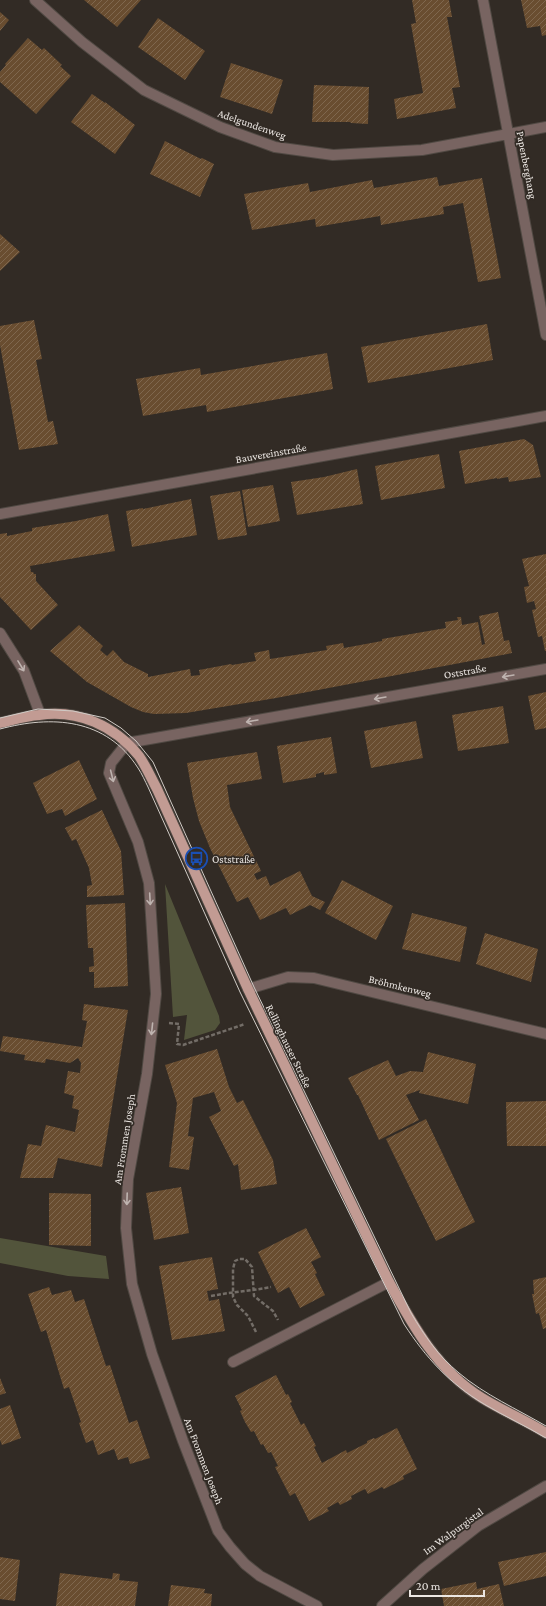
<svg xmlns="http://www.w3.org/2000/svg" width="546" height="1606" font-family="'Crimson Pro',serif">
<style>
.grass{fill:#52543b}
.building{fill:url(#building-hatch)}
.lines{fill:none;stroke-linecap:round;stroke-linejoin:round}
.minor-casing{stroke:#504943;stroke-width:12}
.major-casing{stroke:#504943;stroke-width:12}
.path{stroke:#736d67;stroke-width:2.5;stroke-dasharray:4 2;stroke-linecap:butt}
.minor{stroke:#786461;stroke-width:10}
.major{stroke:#c29b93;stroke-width:10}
.tram{stroke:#d0cbc6;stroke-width:1}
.oneway{stroke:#beb3af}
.labels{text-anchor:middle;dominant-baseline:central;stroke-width:3.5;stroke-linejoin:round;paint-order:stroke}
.street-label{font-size:11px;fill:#ece7e3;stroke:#322b25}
.poi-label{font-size:11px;fill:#ece7e3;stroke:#322b25;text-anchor:start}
</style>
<defs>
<pattern id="building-hatch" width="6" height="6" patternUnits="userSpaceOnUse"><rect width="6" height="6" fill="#694d30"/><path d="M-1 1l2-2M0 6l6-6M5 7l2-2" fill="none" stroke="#7f674e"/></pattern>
</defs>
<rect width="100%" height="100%" fill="#322b25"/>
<!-- grass -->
<path class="grass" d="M165 884 219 1016 220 1023 215 1030 184 1040 187 1015 173 1017Z
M0 1238 106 1256 109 1279 68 1276 0 1263Z"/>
<!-- building -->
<path class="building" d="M84 0H141L117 27Z
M412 0H449L452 17H447L460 87 452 88 456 108 397 119 394 99 423 93 411 24 416 23Z
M521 0H546V35L542 36 540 26 527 28Z
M0 12 9 20 0 31Z
M158 18 205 51 185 80 138 47Z
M28 38 42 50 44 48 62 65 60 66 71 76 36 114 0 82V72L6 65 5 64Z
M231 63 283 80 272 114 220 97Z
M314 85 369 87 368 124 351 123 350 122H312Z
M92 94 105 103V102L135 125 115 154 71 122Z
M165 141 201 159 202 158 214 164 200 197 150 174Z
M437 177 439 186 482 178 501 278 478 282 463 203 443 207 444 214 381 225 380 216 316 227 315 219 252 230 244 194 308 183 310 192 372 180 374 188Z
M0 234 20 252 0 271Z
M34 320 42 359 36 360 48 422 53 421 58 444 19 450 0 345V326Z
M487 324 493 360 368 383 361 347Z
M327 353 333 389 207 412 206 405 143 416 136 379 200 368 201 375Z
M524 439 533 445 541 477 509 482 508 477 497 479V478L465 484 459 451Z
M439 454 445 488 381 500 375 466Z
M357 469 363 504 297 515 291 482 324 477Z
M273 485 280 521 248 527 242 490Z
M240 491 247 535 218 540 210 496Z
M191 499 197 535 132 547 126 511 143 508V509Z
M108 514 115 551 30 566 31 572H33L34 574H36V581L58 605 31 630 0 597V534L7 533V536L32 531V528L76 521Z
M546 554V651H545L542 636 538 637 532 610 536 609 534 601 527 603 524 587 529 586 522 559Z
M498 612 504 641 509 640 512 653 276 698 186 713 154 714 143 712 131 707 87 682 50 651 79 625 103 646 100 650 107 656 113 650 124 662 148 674V677L190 669 191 676 200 675 199 670 231 664 232 665 256 661 254 653 269 650 270 659 327 650 326 646 343 643 344 648 382 641V639L446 628 445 622 458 620 457 617H461L462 625 478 622 482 645 485 644 479 616Z
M546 692V728L535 730 528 696Z
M503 706 509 743 458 751 452 715Z
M416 721 423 758 371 768 364 731Z
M331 737 337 773 324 775V772L316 774V777L283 783 277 746Z
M257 752 262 779 227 785 230 807 261 871 254 874 257 880 266 876 270 886 300 871 312 896 325 902 320 910 310 905 290 915 286 908 260 920 248 897 237 902 210 848 199 821 193 798 187 763Z
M79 760 97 799 65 816 62 809 47 814 33 783Z
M102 810 121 851 124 895 87 897V886L92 885 89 868 76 839 72 841 65 828Z
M342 880 393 906 376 940 325 913Z
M125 903 128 986 94 988V972H89V967L94 966 93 948H88L86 905Z
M412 913 467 927 460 962 402 949Z
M485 933 538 949 531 982 476 964Z
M84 1004 128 1010 102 1167 58 1158 53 1178H20L28 1144 41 1146 46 1125 75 1132 79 1110 72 1108 74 1096 64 1093 68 1071 80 1073 81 1063 78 1058 70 1063 46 1059 45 1063 24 1060 25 1055 0 1051 3 1036 82 1047 87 1021 82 1020Z
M217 1049 229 1087 237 1103 243 1100 273 1160 277 1184 241 1190 238 1164 234 1166 209 1117 221 1111 214 1092 193 1098 188 1136 194 1137 189 1170 169 1167 177 1103 165 1065Z
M428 1052 476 1064 468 1104 419 1093 420 1090 406 1095 419 1120 379 1140 358 1095H357L348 1078 388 1060 396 1076 410 1071 423 1072Z
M546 1101V1146H507L506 1102Z
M426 1119 475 1222 436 1241 386 1139Z
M181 1187 189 1233 154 1240 146 1193Z
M49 1193 91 1194V1246L49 1245Z
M306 1228 321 1257 311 1262 317 1273 315 1274 325 1295 300 1308 289 1287 278 1293 258 1252Z
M212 1257 218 1289 207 1291 209 1301 219 1299 225 1331 172 1340 159 1266Z
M546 1277V1328L543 1329 539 1313 536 1314 532 1294H534L533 1280Z
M49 1287 52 1295 71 1290 75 1302 84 1299 106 1366 110 1365 129 1423 137 1420 150 1458 130 1464 128 1457 118 1460 114 1449 98 1455 93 1440 86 1443 79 1423 81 1422 69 1387 64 1389 46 1330 41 1332 28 1294Z
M276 1375 286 1395 288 1394 292 1402 290 1403 301 1425 304 1423 316 1446 314 1447 322 1463 346 1450 347 1453 367 1443V1441L374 1438 375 1439 397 1428 417 1469 403 1476 404 1479 384 1489 382 1487 368 1494 365 1489 351 1496 352 1499 340 1505 338 1502 327 1508 329 1511 309 1521 295 1493 290 1496 275 1467 278 1466 271 1452 268 1453 263 1444 261 1445 254 1431 251 1432 245 1422 240 1411 242 1410 235 1396Z
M0 1378 6 1393 0 1395Z
M10 1405 21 1438 2 1445 0 1440V1409Z
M546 1552V1576L504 1586 498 1562Z
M0 1557 20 1560 15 1601 0 1599Z
M60 1573 112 1579 113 1573 120 1574 119 1580 138 1582 135 1606H56Z
M476 1582 477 1589 499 1584 504 1606H444L441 1589Z
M171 1585 205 1589 204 1593 212 1594 211 1606H168Z"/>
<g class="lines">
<defs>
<path id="minor" d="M35 0 82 42 144 90 220 127 275 147 333 155 422 150 546 127
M483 0 546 335
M0 514 546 416
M0 633 24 671 40 714
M248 989 288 977 314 978 546 1034
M233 1362 389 1282
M317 1606 260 1576 245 1564 230 1547 218 1531 183 1441 152 1354 132 1284 126 1228 128 1179 147 1074 156 994 149 883 138 842 109 773 111 763 127 743 546 669
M382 1606 423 1569 478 1526 546 1486"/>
<path id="major" d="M0 723C13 720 26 716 39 715 78 709 115 726 139 756 146 766 151 778 157 789L248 989 389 1282C413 1326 438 1371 482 1398 503 1411 525 1420 546 1433"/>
</defs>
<!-- minor casing -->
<use href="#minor" class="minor-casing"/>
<!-- major casing -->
<use href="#major" class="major-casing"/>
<!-- path -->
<path class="path" d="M169 1023 179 1024 177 1044 183 1045 245 1024
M211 1296C231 1292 251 1291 271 1287
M256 1332 248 1316 237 1305 233 1297V1269L235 1261 239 1259H245L252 1267 254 1296 273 1311 278 1320"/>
<!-- minor -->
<use href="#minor" class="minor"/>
<!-- major -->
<use href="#major" class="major"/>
<!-- tram -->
<path class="tram" d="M0 718 38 709 73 711 105 718 121 728 136 741 153 762 254 987 411 1313C424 1335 439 1357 459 1373 485 1395 517 1409 546 1426
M0 729C52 715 106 718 138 768 142 774 145 781 148 787L240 992 404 1324C426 1358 449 1383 484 1404 504 1416 526 1426 546 1438"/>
</g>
<!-- one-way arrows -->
<defs><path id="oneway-shaft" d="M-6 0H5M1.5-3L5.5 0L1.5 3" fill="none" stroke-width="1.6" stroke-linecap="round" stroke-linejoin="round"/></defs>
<g class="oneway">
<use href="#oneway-shaft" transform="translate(21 666) rotate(59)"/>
<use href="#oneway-shaft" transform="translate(508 676) rotate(170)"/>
<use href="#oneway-shaft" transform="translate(380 698) rotate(170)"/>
<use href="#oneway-shaft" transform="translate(252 721) rotate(170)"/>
<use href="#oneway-shaft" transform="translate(112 776) rotate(76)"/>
<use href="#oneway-shaft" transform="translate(150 899) rotate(87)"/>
<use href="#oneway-shaft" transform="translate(152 1029) rotate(96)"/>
<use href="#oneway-shaft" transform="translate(127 1199) rotate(92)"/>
</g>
<!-- icons -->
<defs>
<symbol id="bus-ring" viewBox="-11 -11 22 22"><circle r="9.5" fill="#322b25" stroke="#1a4fb4" stroke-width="1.5"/><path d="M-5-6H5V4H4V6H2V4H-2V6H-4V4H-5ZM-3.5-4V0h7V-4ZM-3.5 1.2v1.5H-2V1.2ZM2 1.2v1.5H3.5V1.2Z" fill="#1a4fb4"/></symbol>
</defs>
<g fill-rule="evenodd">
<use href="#bus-ring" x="184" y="846" width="25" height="25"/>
</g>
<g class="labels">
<!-- street labels -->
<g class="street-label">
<text transform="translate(252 124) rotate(19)">Adelgundenweg</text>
<text transform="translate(527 165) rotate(79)">Papenberghang</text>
<text transform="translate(271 453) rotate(-10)">Bauvereinstraße</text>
<text transform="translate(465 671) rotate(-10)">Oststraße</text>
<text transform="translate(400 986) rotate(14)">Bröhmkenweg</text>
<text transform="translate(289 1046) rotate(64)">Rellinghauser Straße</text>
<text transform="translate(124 1139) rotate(-81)">Am Frommen Joseph</text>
<text transform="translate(204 1461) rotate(69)">Am Frommen Joseph</text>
<text transform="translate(453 1531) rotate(-36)">Im Walpurgistal</text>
</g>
<!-- poi labels -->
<g class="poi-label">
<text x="212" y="859">Oststraße</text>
</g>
</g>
<!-- scale -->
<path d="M410 1590v6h74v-6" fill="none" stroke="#ece7e3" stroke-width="2"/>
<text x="416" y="1590" font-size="12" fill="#ece7e3" stroke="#322b25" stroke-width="3" paint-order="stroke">20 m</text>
</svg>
